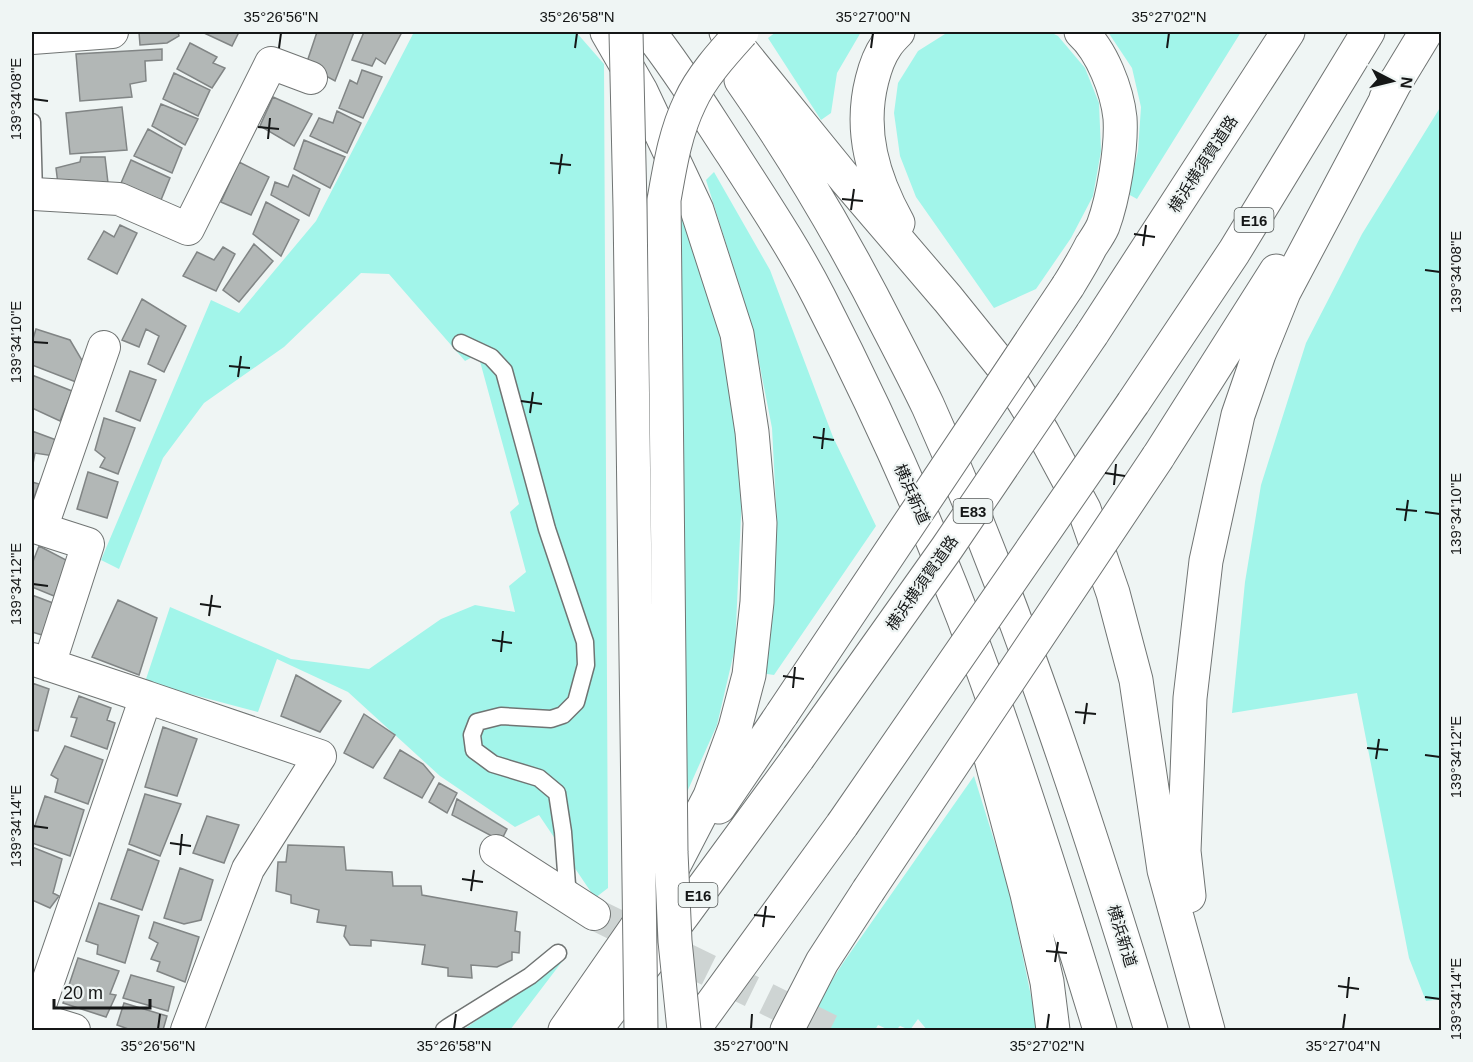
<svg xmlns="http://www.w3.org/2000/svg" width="1473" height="1062" font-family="Helvetica,'Noto Sans JP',sans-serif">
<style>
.green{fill:#a2f5ea}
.building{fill:#b2b7b6;stroke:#818585;stroke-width:1.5}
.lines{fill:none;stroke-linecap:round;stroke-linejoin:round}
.street-tunnel{stroke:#ced4d3;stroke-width:32;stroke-dasharray:32 16;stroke-linecap:butt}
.lane-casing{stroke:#707473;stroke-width:19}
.street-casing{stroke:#707473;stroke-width:34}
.highway-casing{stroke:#707473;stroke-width:35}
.lane{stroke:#fff;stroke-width:16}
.street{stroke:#fff;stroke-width:32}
.highway{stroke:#fff;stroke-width:33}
.highway-bridge-casing{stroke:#707473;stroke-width:35;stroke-linecap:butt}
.highway-bridge{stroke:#fff;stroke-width:33}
.ticks{fill:none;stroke:#151717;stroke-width:2}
.labels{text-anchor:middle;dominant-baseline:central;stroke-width:4.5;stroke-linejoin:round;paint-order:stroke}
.shield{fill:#eff5f4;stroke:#565a59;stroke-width:1.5}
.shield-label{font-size:15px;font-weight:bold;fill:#151717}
.street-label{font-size:16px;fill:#151717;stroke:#eff5f4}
.neatline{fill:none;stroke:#151717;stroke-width:2}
.ticks-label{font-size:15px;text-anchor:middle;fill:#151717}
</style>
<rect width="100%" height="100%" fill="#eff5f4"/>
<!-- green -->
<path class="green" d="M414 32H576L604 64 608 888 595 898 539 815 515 827 440 776 348 692 277 659 258 712 145 682 170 607 291 659 369 669 441 619 475 605 515 612 509 586 526 572 510 512 519 504 478 354 465 361 389 274 361 273 284 347 204 403 163 458 119 569 101 560 211 300 239 313 316 221Z
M776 32H861L837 73 831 113 821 120 768 38Z
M954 32H1050L1058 36 1085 68 1099 103 1101 151 1093 196 1071 238 1036 289 994 308 916 197 900 156 894 113 898 83 918 51 945 34Z
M1108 32H1241L1137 199 1128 194 1138 151 1141 107 1132 68Z
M1441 106 1442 999 1426 1001 1409 958 1357 693 1232 713 1245 582 1261 485 1306 343 1362 234Z
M714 172 770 270 833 437 876 526 774 675 761 673 777 524 772 428 752 326 706 180Z
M675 201 696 253 715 314 731 390 743 471 735 648 717 725 679 810Z
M974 776 1008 885 1038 1030H927L918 1019 910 1030 900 1026 896 1030H889L878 1025 875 1030H805L820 999 843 963Z
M564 959 510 1030H463Z"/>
<!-- building -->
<path class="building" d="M139 32H178L179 36 167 43 140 45Z
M202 32H239L232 46Z
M317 32H354L335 81 306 65Z
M364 32H402L385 64 376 58 372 66 352 60Z
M190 43 217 57 213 63 225 68 212 88 177 69Z
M162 49V60L145 61 146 81 130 84 132 97 80 101 76 54Z
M362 70 382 77 363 118 339 108 350 80 357 84Z
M174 73 210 90 198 116 163 99Z
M273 97 312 114 294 146 260 126Z
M161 104 198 119 185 145 152 126Z
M122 107 127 150 70 154 66 113Z
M337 111 361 123 347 153 310 136 319 118 333 123Z
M148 129 182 148 172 173 134 156Z
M304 140 345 157 330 188 294 169Z
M81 157H105L108 183 58 184 56 168 80 162Z
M131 160 170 178 161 200 121 183Z
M239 162 269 177 251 215 221 202Z
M293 175 320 189 309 216 271 195 275 182 288 187Z
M266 202 299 220 281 256 253 234Z
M120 225 137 233 117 274 88 259 104 231 114 237Z
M254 244 273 261 239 302 223 290Z
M223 247 235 254 216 291 183 276 197 252 214 260Z
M142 299 186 326 164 372 148 364 159 336 146 329 139 347 122 340Z
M36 329 70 340 83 362 76 382 32 365V342Z
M130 371 156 380 140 421 116 411Z
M32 375 72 391 60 421 32 408Z
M104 418 135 428 118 474 100 467 105 458 95 450Z
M32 431 59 441 54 456 35 453 33 464 32 463Z
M88 472 118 482 107 518 77 509Z
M32 482 39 484 32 503Z
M39 546 68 561 54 596 32 587V564Z
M32 595 53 603 42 635 32 632Z
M118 600 157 618 139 675 92 657Z
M296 675 341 701 320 732 281 716Z
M32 683 49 689 38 731 32 730Z
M79 696 111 708 107 720 115 723 107 749 71 736 77 718 71 717Z
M364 714 395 735 373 768 344 753Z
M163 727 197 739 177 796 145 787Z
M65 746 103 760 88 804 55 792 58 779 51 775Z
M400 750 423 764 434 777 422 798 384 778Z
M439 783 457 793 447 813 429 802Z
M145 794 181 804 160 856 129 844Z
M45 796 84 810 70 856 32 843V834Z
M457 799 507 829 501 841 452 815Z
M207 816 239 825 224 863 193 853Z
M288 845 344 847 346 870 392 872 393 886H421L422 895 517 912 515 931 520 932 519 953 512 952V960L497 967 471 965 472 978 448 976V968L422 964 425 945 371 940V946L350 945 344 936 346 926 317 922 319 910 291 903V895L276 891 278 862H286Z
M32 847 62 859 53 893 59 896 50 908 32 900Z
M128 849 159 861 142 910 111 899Z
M180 868 213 880 201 920 184 924 164 918Z
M99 903 139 916 125 963 97 954 98 945 86 941Z
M154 922 199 937 185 982 157 971 160 962 151 959 158 943 149 938Z
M78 958 119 971 110 994 116 995 106 1017 63 1003Z
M131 975 174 987 168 1011 123 998Z
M124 1003 167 1016 163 1030H131L117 1025Z"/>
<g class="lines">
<!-- street-tunnel -->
<path class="street-tunnel" d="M594 914 830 1030"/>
<defs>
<path id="lane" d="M32 122 34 194H32
M461 343 491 357 504 371 547 529 585 642 586 665 576 702 563 715 551 719 501 716 477 722 472 735 474 750 493 764 539 778 557 793 563 832 568 898
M444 1030 448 1027 530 976 558 953"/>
<path id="street" d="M32 38 112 32
M34 194 119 199 188 229 271 63 311 78
M32 526 88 544 49 665
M41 529 104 347
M32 659 146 697 32 1028
M146 697 320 756 248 869 187 1030
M496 851 594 914
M32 1017 74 1030"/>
<path id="highway" d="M607 32 641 91 697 210 737 334 752 432 760 523 757 602 749 675 735 728 710 796 667 879
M649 32C680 71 706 114 733 155 763 202 794 248 819 297 879 414 933 534 978 657 1023 780 1062 905 1100 1030
M726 32 847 181 948 299 1002 366 1043 433 1084 509 1113 593 1136 680 1164 870 1208 1030
M741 80C797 160 846 244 890 331 903 356 916 381 928 406 1018 608 1087 819 1151 1030
M1386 98 1426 32
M898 223C873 178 859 131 872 80 875 68 879 56 886 46 889 41 894 36 898 32
M1068 286C1076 273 1084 260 1091 246 1095 240 1100 233 1103 226 1113 199 1122 148 1120 118 1117 90 1102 51 1081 32
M1092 334 1288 32
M1133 403 1234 252 1368 32
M1158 457 1276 271
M986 740 1027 894 1047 982 1053 1030
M719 807 782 714
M1189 896 1184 851 1190 698 1206 561 1238 415 1259 354 1284 292 1396 81
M565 1030 649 909
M595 1030 683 915 798 758
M693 1030 842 825
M787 1030 822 962 868 891"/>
</defs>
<!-- lane casing -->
<use href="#lane" class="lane-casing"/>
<!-- street casing -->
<use href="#street" class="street-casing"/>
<!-- highway casing -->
<use href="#highway" class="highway-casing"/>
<!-- lane -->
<use href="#lane" class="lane"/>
<!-- street -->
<use href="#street" class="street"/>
<!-- highway -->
<use href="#highway" class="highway"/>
<defs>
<path id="highway-bridge" d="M626 32 630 207 641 1030
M782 714 1068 286
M798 758 947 548 1092 334
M842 825 1133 403
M868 891 1158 457
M684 1030 675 941 671 852 664 200C670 166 675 133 690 102 701 77 724 52 742 32"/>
</defs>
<!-- highway-bridge casing -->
<use href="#highway-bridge" class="highway-bridge-casing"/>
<!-- highway-bridge -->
<use href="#highway-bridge" class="highway-bridge"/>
</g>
<!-- ticks -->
<path class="ticks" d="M279 48 281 33M575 48 577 33M871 48 873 33M1167 48 1169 33M33 99 48 101M258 127 279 129M268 139 270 118M550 163 571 165M559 174 562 154M842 199 863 201M851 210 854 189M1134 234 1155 237M1143 246 1146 225M1425 270 1440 272M33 342 48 343M229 366 250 368M238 377 241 356M521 401 542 404M530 413 533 392M813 437 834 440M822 449 824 428M1105 473 1125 476M1114 485 1116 464M1396 509 1417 511M1425 512 1440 514M1405 521 1408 500M33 584 48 586M200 604 221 607M209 616 212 595M492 640 512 643M501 652 503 631M783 676 804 679M793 688 795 667M1075 712 1096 714M1084 724 1087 703M1367 748 1388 750M1425 755 1440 757M1376 759 1379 739M33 826 48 828M170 843 191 846M180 855 182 834M462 879 483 882M471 891 474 870M754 915 775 917M763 927 766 906M1046 951 1067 953M1055 962 1058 942M1338 986 1359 989M1425 997 1440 999M1347 998 1349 977M158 1029 160 1014M454 1029 456 1014M751 1029 752 1014M1047 1029 1049 1014M1343 1029 1345 1014"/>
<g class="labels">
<!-- shield labels -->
<g class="shield">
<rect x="1234.5" y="208" width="39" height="24" rx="4.5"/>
<rect x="953.5" y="499" width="39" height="24" rx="4.5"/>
<rect x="678.5" y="883" width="39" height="24" rx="4.5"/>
</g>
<g class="shield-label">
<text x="1254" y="220">E16</text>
<text x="973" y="511">E83</text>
<text x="698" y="895">E16</text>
</g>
<!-- street labels -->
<g class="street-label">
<text transform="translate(1203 164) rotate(-57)">横浜横須賀道路</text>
<text transform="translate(912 494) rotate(66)">横浜新道</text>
<text transform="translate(922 583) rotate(-55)">横浜横須賀道路</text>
<text transform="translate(1122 936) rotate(73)">横浜新道</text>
</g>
</g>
<!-- border -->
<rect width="1473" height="1062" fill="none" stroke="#eff5f4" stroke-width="66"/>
<!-- north arrow -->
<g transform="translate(1392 81) rotate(97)" stroke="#eff5f4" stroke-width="4.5" paint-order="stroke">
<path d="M0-4.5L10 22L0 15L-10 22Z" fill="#151717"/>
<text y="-9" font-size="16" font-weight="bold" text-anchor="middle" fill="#151717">N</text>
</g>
<!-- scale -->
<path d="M54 999v9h96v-9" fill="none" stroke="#151717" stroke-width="3"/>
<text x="63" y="999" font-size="18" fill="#151717" stroke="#eff5f4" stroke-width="4.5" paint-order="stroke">20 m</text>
<rect x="33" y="33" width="1407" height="996" class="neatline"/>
<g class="ticks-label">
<text x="281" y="22">35°26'56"N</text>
<text x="577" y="22">35°26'58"N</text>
<text x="873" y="22">35°27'00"N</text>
<text x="1169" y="22">35°27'02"N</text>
<text transform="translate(16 99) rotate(-90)" y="5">139°34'08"E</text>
<text transform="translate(1456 272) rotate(-90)" y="5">139°34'08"E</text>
<text transform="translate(16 342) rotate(-90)" y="5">139°34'10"E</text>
<text transform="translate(1456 514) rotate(-90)" y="5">139°34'10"E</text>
<text transform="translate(16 584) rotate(-90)" y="5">139°34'12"E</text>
<text transform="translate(1456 757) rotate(-90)" y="5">139°34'12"E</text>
<text transform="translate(16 826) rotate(-90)" y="5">139°34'14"E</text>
<text transform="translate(1456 999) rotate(-90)" y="5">139°34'14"E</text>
<text x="158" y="1051">35°26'56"N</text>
<text x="454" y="1051">35°26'58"N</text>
<text x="751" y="1051">35°27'00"N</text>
<text x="1047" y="1051">35°27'02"N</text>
<text x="1343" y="1051">35°27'04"N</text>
</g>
</svg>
